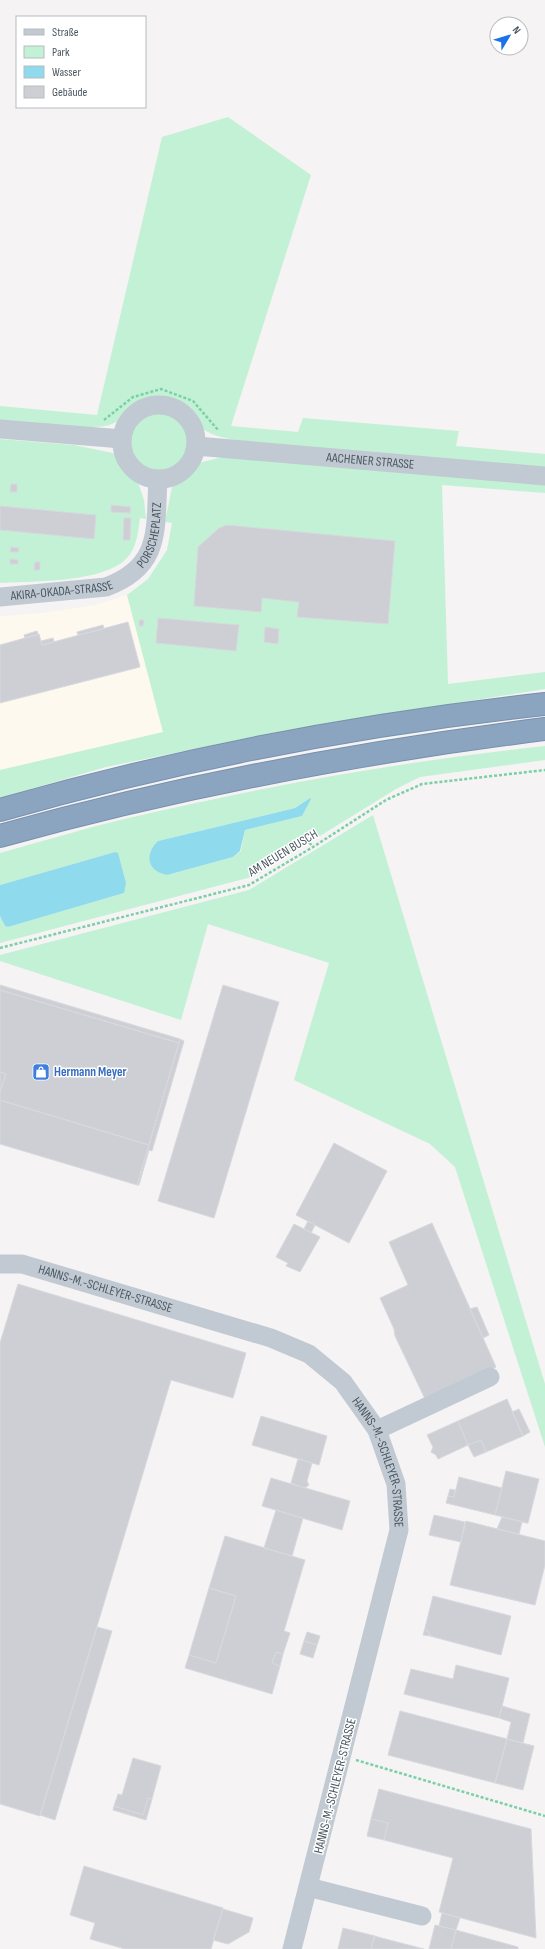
<svg xmlns="http://www.w3.org/2000/svg" width="545" height="1949" font-family="'Sofia Sans Condensed',sans-serif">
<style>
.commercial{fill:#fdf9ef}
.green{fill:#c3f1d5;fill-rule:evenodd}
.water{fill:#90daee}
.building{fill:#cdcfd5;stroke:#d7d9de}
.lines{fill:none;stroke-linecap:round;stroke-linejoin:round}
.highway-casing{stroke:#7690ad;stroke-width:24}
.path{stroke:#7ad0a6;stroke-width:2.5;stroke-dasharray:3 2;stroke-linecap:butt}
.minor{stroke:#c1cad2;stroke-width:19}
.highway{stroke:#8ba5c1;stroke-width:22}
.labels{text-anchor:middle;dominant-baseline:central;stroke-width:3;stroke-linejoin:round;paint-order:stroke}
.street-label{font-size:13px;fill:#4a5661;stroke:#fff}
.shop-label{font-size:13px;font-weight:bold;fill:#366cbe;stroke:#fff;text-anchor:start}
</style>
<rect width="100%" height="100%" fill="#f5f3f3"/>
<!-- commercial -->
<path class="commercial" d="M127 595 163 732 0 770V616L42 613 95 605Z"/>
<!-- green -->
<path class="green" d="M228 117 311 175 231 426 298 432 303 418 459 431 456 446 545 454V467L268 444C251 442 220 440 206 431 200 428 197 420 193 415 188 407 177 401 168 399 137 394 133 416 112 424 105 427 96 427 88 427 58 428 29 425 0 423V406L97 415 162 137Z
M127 442a32 32 0 1 1 64 0a32 32 0 1 1-64 0Z
M0 439 74 445 113 453 118 456 124 468 139 485 144 500 146 519 140 518C138 532 137 547 127 558 103 583 34 581 0 583Z
M223 457 545 484V493L442 485 448 684 545 672V689L287 730 106 767 0 798V770L163 732 127 595 148 579 167 550 172 523 165 522 172 487 187 476 198 463Z
M545 746V760L420 777 396 789 255 876 0 943V916L5 926 8 927 124 893 115 852 0 885V853C40 842 79 830 120 820 260 787 402 761 545 746ZM310 798 302 816 245 830 241 851 233 857 167 875 158 841 295 808Z
M373 815 545 1384V1447L455 1167 430 1144 294 1080 329 963 208 924 181 1020 0 961V955L249 890Z"/>
<!-- water -->
<path class="water" d="M310 798 311 799 302 816 245 830 240 851 233 857 167 875C147 871 144 855 158 841L295 808Z
M115 852 118 853 126 883 124 893 8 927 5 926 0 916V885Z"/>
<!-- building -->
<path class="building" d="M11 484H17V492H10Z
M111 505 131 507 130 513 111 512Z
M0 506 96 515 94 539 0 530Z
M124 518H131L130 540H123Z
M227 525 395 541 388 624 297 617 299 602 262 598 261 612 194 606 198 547 219 528Z
M11 547 19 548 18 552H10Z
M10 559 18 560V564H10Z
M35 562H40V570H34Z
M158 618 239 625 236 651 156 643Z
M139 620H144L143 626H139Z
M128 622 140 667 0 703V645L39 634 42 645Z
M103 625 104 629 78 635 77 632Z
M265 627 279 629 278 644 264 642Z
M37 631 38 635 25 638 24 635Z
M53 638 54 642 42 645 41 641Z
M0 985 180 1039 179 1043 0 990Z
M223 985 279 1002 214 1218 158 1201Z
M0 990 179 1043 149 1145 0 1100V1092L6 1074 0 1072Z
M180 1039 184 1041 152 1151 149 1150 139 1185H137Z
M0 1072 6 1074 0 1092Z
M0 1100 149 1145 137 1185 0 1144Z
M334 1143 387 1171 349 1243 296 1215Z
M308 1221 315 1225 311 1233 304 1229Z
M432 1223 496 1367 425 1399 395 1336 394 1329 380 1298 408 1285 389 1242Z
M294 1224 320 1237 300 1272 286 1266 288 1263 276 1257Z
M18 1284 246 1353 233 1398 171 1380 40 1816 0 1804V1343Z
M477 1307 489 1335 483 1338 470 1309Z
M507 1399 523 1436 486 1452 481 1440 468 1445 458 1421Z
M519 1409 530 1432 523 1436 512 1412Z
M261 1416 327 1436 319 1465 252 1445Z
M458 1421 468 1445 438 1459 436 1455 431 1452 433 1447 427 1435Z
M481 1440 486 1452 474 1457 468 1445Z
M298 1459 312 1463 307 1481 309 1485 305 1488 291 1483Z
M506 1471 539 1479 528 1523 495 1515Z
M459 1477 502 1488 495 1515 446 1503 448 1496 454 1497Z
M271 1478 350 1501 342 1530 262 1506Z
M450 1489 455 1490 454 1497 448 1496Z
M276 1510 303 1518 292 1556 264 1548Z
M434 1515 465 1522 461 1542 429 1535Z
M502 1517 528 1523 522 1522 519 1534 497 1529Z
M466 1521 545 1541V1565L535 1605 450 1585Z
M225 1536 305 1560 284 1631 290 1633 283 1654 276 1652 272 1663 280 1666 272 1694 185 1668 189 1655 216 1663 236 1596 209 1588Z
M209 1588 236 1596 216 1663 189 1655Z
M433 1596 511 1616 501 1655 430 1636V1634L425 1628Z
M97 1627 112 1631 55 1820 40 1815Z
M425 1628 430 1634V1636L423 1635Z
M307 1632 320 1636 317 1645 304 1641Z
M304 1641 317 1645 313 1658 300 1654Z
M276 1652 283 1654 280 1666 272 1663Z
M456 1665 509 1678 499 1718 404 1694 411 1669 453 1679Z
M502 1706 530 1714 523 1743 507 1739 511 1722 499 1718Z
M400 1711 507 1739 495 1783 388 1755Z
M507 1739 534 1746 523 1790 495 1783Z
M133 1758 161 1766 152 1799 148 1798 143 1815 114 1806 118 1794 122 1795Z
M379 1789 531 1829 536 1938 439 1912 453 1858 384 1840 388 1823 371 1819Z
M148 1798 152 1799 146 1820 113 1810 114 1806 143 1815Z
M371 1819 388 1823 384 1840 367 1836Z
M84 1866 223 1908 211 1949H125L90 1939 95 1923 70 1915Z
M223 1909 253 1918 249 1932 228 1944 213 1940Z
M442 1913 460 1918 456 1930 439 1926Z
M435 1925 456 1930 451 1949H429Z
M343 1928 375 1936 371 1949H338Z
M456 1930 518 1947V1949H451Z
M374 1936 424 1949H371Z"/>
<g class="lines">
<defs>
<path id="highway" d="M0 810C178 759 361 724 545 704
M0 836C179 786 361 752 545 729"/>
</defs>
<!-- highway casing -->
<use href="#highway" class="highway-casing"/>
<!-- path -->
<path class="path" d="M104 420 133 397 161 389 193 401 218 430
M303 835 313 847
M0 948 249 885 313 847 386 800 422 784 545 770
M356 1760 545 1816"/>
<!-- minor -->
<g class="minor">
<circle cx="159" cy="442" r="37"/>
<path d="M0 429 122 439"/>
<path id="s1" d="M196 446 545 476"/>
<path id="s2" d="M0 597 106 587C162 566 155 530 158 479"/>
<path id="s3" d="M0 1264H22L271 1338 309 1354 343 1382 377 1430 396 1484 399 1530 292 1949"/>
<path d="M377 1430 490 1377"/>
<path d="M308 1887 422 1916"/>
</g>
<!-- highway -->
<use href="#highway" class="highway"/>
</g>
<!-- icons -->
<defs>
<symbol id="shop-square" viewBox="-11 -11 22 22"><rect x="-9" y="-9" width="18" height="18" rx="4" fill="#3f7fe0" stroke="#fff"/><path d="M-5-2.5h2.3a2.7 3.5 0 0 1 5.4 0H5L5.5 6h-11ZM-1.5-2.5h3a1.5 2.3 0 0 0-3 0Z" fill="#fff"/></symbol>
</defs>
<g fill-rule="evenodd">
<use href="#shop-square" x="31" y="1062" width="20" height="20"/>
</g>
<g class="labels">
<!-- street labels -->
<g class="street-label">
<text stroke="none"><textPath href="#s1" startOffset="175">AACHENER STRASSE</textPath></text>
<text stroke="none"><textPath href="#s2" startOffset="180">PORSCHEPLATZ</textPath></text>
<text stroke="none"><textPath href="#s2" startOffset="62">AKIRA-OKADA-STRASSE</textPath></text>
<text transform="translate(283 853) rotate(-31)">AM NEUEN BUSCH</text>
<text stroke="none"><textPath href="#s3" startOffset="109">HANNS-M.-SCHLEYER-STRASSE</textPath></text>
<text stroke="none"><textPath href="#s3" startOffset="457">HANNS-M.-SCHLEYER-STRASSE</textPath></text>
<text transform="translate(335 1786) rotate(-76)">HANNS-M.-SCHLEYER-STRASSE</text>
</g>
<!-- shop labels -->
<g class="shop-label">
<text x="54" y="1072">Hermann Meyer</text>
</g>
</g>
<!-- legend -->
<rect x="16" y="16" width="130" height="92" fill="#ffffff" stroke="#b7bbc0"/>
<rect x="24" y="29" width="20" height="6" fill="#c1cad2" stroke="#b7bbc0"/>
<text x="52" y="36" font-size="12" fill="#4a5661">Straße</text>
<rect x="24" y="46" width="20" height="12" fill="#c3f1d5" stroke="#b7bbc0"/>
<text x="52" y="56" font-size="12" fill="#4a5661">Park</text>
<rect x="24" y="66" width="20" height="12" fill="#90daee" stroke="#b7bbc0"/>
<text x="52" y="76" font-size="12" fill="#4a5661">Wasser</text>
<rect x="24" y="86" width="20" height="12" fill="#cdcfd5" stroke="#b7bbc0"/>
<text x="52" y="96" font-size="12" fill="#4a5661">Gebäude</text>
<!-- north arrow -->
<g transform="translate(509 36) rotate(52)"><circle r="19" fill="#ffffff" stroke="#b7bbc0"/>
<path d="M0-3L7 15L0 10L-7 15Z" fill="#1a73e8"/>
<text y="-6" font-size="11" font-weight="bold" text-anchor="middle" fill="#4a5661">N</text>
</g>
</svg>
